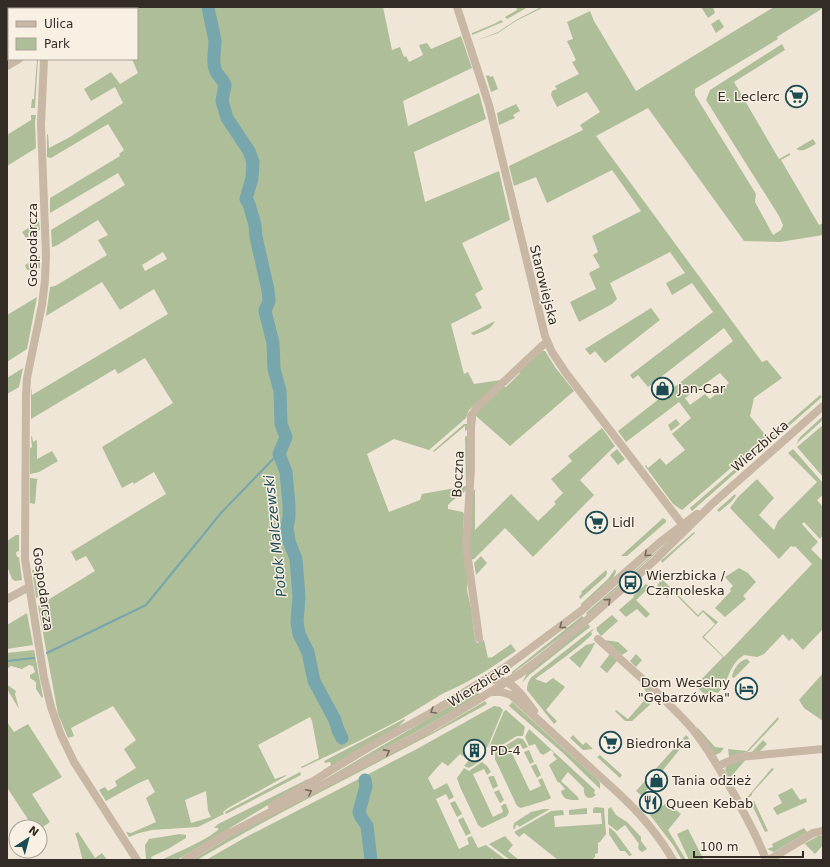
<svg xmlns="http://www.w3.org/2000/svg" width="830" height="867" font-family="'DejaVu Sans',sans-serif">
<style>
.green{fill:#aebe98;fill-rule:evenodd}
.lines{fill:none;stroke-linecap:round;stroke-linejoin:round}
.stream{stroke:#77a6ac;stroke-width:2}
.river{stroke:#77a6ac;stroke-width:13}
.minor{stroke:#c7b7a4;stroke-width:8}
.oneway{stroke:#766a5e}
.labels{text-anchor:middle;dominant-baseline:central;stroke-width:3;stroke-linejoin:round;paint-order:stroke}
.poi-label{font-size:13px;fill:#332b25;stroke:#f8f0e3;text-anchor:start}
.street-label{font-size:13px;fill:#332b25;stroke:#f8f0e3}
.water-label{font-size:14px;font-style:italic;fill:#1c4b53;stroke:#f8f0e3}
</style>
<rect width="100%" height="100%" fill="#f0e6d7"/>
<!-- green -->
<path class="green" d="M51 7H383L392 50 400 47 404 57 406 56 409 62 423 55 419 45 427 43 431 49 461 36 472 68 403 101 408 126 479 93 486 119 414 152 425 202 499 171 510 220 462 243 483 289 475 294 482 308 451 324 464 374 468 372 474 384 501 380 469 410 466 418 429 450 394 439 367 454 389 512 420 500 422 494 466 486 465 437 468 435C469 448 474 481 465 491 460 496 453 499 448 505V509L463 512 464 514 463 528 468 572 467 590 471 608 475 639 477 643 484 640 488 658 490 657 491 658 511 644 516 651 486 671 463 684 442 694 403 718 361 740 302 768 301 767 319 758 312 721 310 717 258 745 275 779 286 775V776L228 808 223 812 224 814 198 827 152 830 139 833 129 837 126 832 131 833 156 822 146 798 155 792 148 779C134 785 120 793 106 801L99 790 105 787 108 791 117 786 115 781 136 768 124 749 136 740 113 706 71 728 74 736 68 738 58 714 38 606 95 571 86 556 76 561 71 552 166 494 154 472 134 484 133 482 122 488 102 447 173 403 145 358 118 374 115 369 31 419V387L32 395 168 314 154 289 120 310 102 282 46 316 50 287 55 286 107 255 98 240 108 235 98 220 56 246 52 247 51 230 125 185 118 173 50 213V198L120 156 119 154 124 150 108 124 51 158 47 157V135L48 134 49 148 70 137 123 103 115 87 91 101 84 89 111 72 120 84 138 73 132 59H137V9H51ZM163 252 167 259 145 271 142 265ZM206 791 208 811 211 817 191 823 185 800Z
M516 7H528L507 19 505 17 517 10Z
M541 7H544L516 21 498 33 475 41 498 32 516 20Z
M701 7H713L715 13 708 18Z
M774 7H823V8L777 37 778 39 695 89V95L756 194 755 202 773 235 781 230 783 225 779 216 706 100 710 90 782 44 785 50 734 82 779 159 790 153V155L781 160 819 225 823 223V235L780 242 744 241 648 108 596 136 762 362 767 360 782 378 754 398 750 416 767 437 682 510 673 504 645 466 646 465 648 468 660 458 666 465 685 450 672 434 691 418 679 402 626 442 618 431 733 341 724 328 648 387 638 375 633 379 630 375 713 312 692 283 672 295 666 283 685 273 670 252 610 283 617 299 612 304 579 322 570 302 596 289 589 273 600 267 593 255 598 252 592 236 641 211 612 170 547 203 536 177 514 186 509 166 583 130 580 125 600 112 587 92 557 107 551 95 552 91 557 89 555 86 579 74 572 62 576 60 567 41 573 39 567 22 590 11 594 21 636 91ZM720 373 729 383 710 399 705 394 690 405 685 398Z
M719 19 724 27 716 33 711 24Z
M501 20 503 22 472 35V33L494 24Z
M37 59H38L35 108H31L32 99H34Z
M489 75 490 77 493 76 498 89 491 92 486 76Z
M516 104 520 111 513 115 515 118 499 125 497 113Z
M31 115H36L35 122 36 148 7 166V135L31 120Z
M813 139 816 144C809 147 803 153 796 149Z
M39 221 40 230 26 238 22 232Z
M40 256V268L27 270 25 265Z
M37 297 27 349 7 362V315Z
M651 308 660 320 605 363 595 351 590 355 585 349Z
M495 321C492 329 480 333 473 335L471 333Z
M542 351H545L555 367 574 391 510 446 476 416 474 440V416L476 412 503 387H506L520 373 519 371Z
M23 368 19 387 7 394V378Z
M820 395 822 397 692 511 690 508Z
M823 416V420L796 444 800 437Z
M676 419 680 424 671 431 668 425Z
M464 424H467V430L465 431V426L434 452 433 451Z
M823 425V477L797 447Z
M602 428 615 446 580 480 594 495 533 557 505 528 474 559 470 560 468 550 473 491 476 489 475 491V530L511 494 538 521 556 504 554 502 563 493 551 479 572 461 568 456Z
M32 436 33 442 36 440 37 441V459L52 451 58 461 39 472 30 474V448L32 447 31 437Z
M617 449 625 459 618 465 610 455Z
M793 449 823 483V495L817 500 823 507V535L820 539 804 522 802 524 818 542 811 549 823 561V630H822L803 650 792 638 789 641 783 634 764 654 757 657 744 655C728 665 730 680 718 693L711 691 707 696 695 686 723 657 702 637 715 624 703 612 698 617 673 592 667 598 657 586 661 580 657 576 652 581 650 578 659 570 663 574 662 579 698 615 703 610 718 622 704 637 724 657 812 564 795 546 793 547 791 546 779 559 730 508 738 497 757 479 774 498 759 515 774 530 778 521 817 482 788 453Z
M30 478 38 479 37 480 35 504 30 503Z
M735 494 736 496 731 502 719 512 717 510Z
M663 518 666 520V522L627 556H621Z
M694 532 695 533 662 563 661 560 664 558Z
M16 535H19V551L16 552 17 557H19L22 580 15 581 12 579 7 566V541Z
M675 535H676L587 615 586 613Z
M481 556 487 563 476 575 474 563Z
M739 568 748 573 756 582 743 596 746 599 725 617 715 608 731 591 730 589 733 586 725 577Z
M615 569 616 572 613 578 581 606V604L608 579Z
M32 570H34L39 597 36 598Z
M606 570 607 572 606 576 580 599 579 597 582 593 581 592Z
M646 584 650 587 636 600 650 614 646 618 637 609 626 617 619 610 634 597 633 596Z
M27 613 33 645 7 649V625Z
M612 615 618 621 601 636 597 631V629L596 628Z
M582 616 584 618 558 639 512 674V672Z
M588 624 590 627 529 675 522 683 527 673Z
M593 629H594L591 632 592 634C589 640 545 672 535 679L546 683 553 678 565 687 546 710 557 721 554 724 527 690C527 684 529 679 533 676Z
M605 640 618 642 628 651 622 655Z
M594 643H595L591 651 580 668 569 658 586 645Z
M34 650 43 697 42 698 36 689V682L30 678V675L35 672 33 666 29 665 22 669 11 666 8 668 7 671V653Z
M610 654 617 661 607 673 600 667Z
M636 654 642 660 636 667 630 661Z
M747 659 750 662 734 678 732 677C733 670 739 660 747 659Z
M823 673V721L804 708 799 700Z
M639 683C647 685 653 693 654 701L632 721H625L615 711 616 710 628 719 649 695Z
M7 686H9L16 691 15 694 19 709 7 689Z
M477 690 480 695 414 733 317 784Z
M485 701 487 704C391 758 291 804 197 860L194 859 233 835 438 729Z
M512 702 598 780 600 783V789L563 753 509 706Z
M494 706 500 707 503 710 488 746 482 752 479 750 475 754 481 761 469 768 464 766 469 760 460 754 448 766 442 762 428 778 434 790 447 783 454 797 449 800 446 794 436 799 459 849 469 844 467 838 472 836 478 848 486 845 506 860H495L492 858 490 860H206L246 837 415 750Z
M506 710 525 727 523 736H517L494 750 489 747 504 711Z
M778 717 779 719 749 751 729 757 728 749 747 751Z
M404 719 405 720 397 728 324 772 323 770 331 765 330 762 325 763 324 761Z
M7 722 14 732 28 724 62 777 32 794 50 822 40 829V827H33L8 789 7 790Z
M698 728 715 747 724 748 720 753 715 755 697 729Z
M529 729 595 790 594 793 596 795C589 801 583 797 584 788L568 772 561 781 578 797 579 800C571 800 563 801 561 791L565 789 559 782 558 783 549 765 557 759 553 755 554 753 551 750 543 755 540 753 535 744 529 746 525 737Z
M573 735 583 745 586 742 593 749 583 750 570 738Z
M686 735 689 738 642 796 636 791Z
M518 738 523 739 528 747 523 749 520 744 510 749 530 791 541 786 538 780 542 778 551 798C549 800 527 806 521 808L517 806 495 759V752Z
M763 740 767 744 759 752H752Z
M529 750 534 762 530 764 524 752Z
M600 755 622 775 620 778 597 757Z
M748 757 729 779 743 802 772 768 774 769 752 793V795L743 802 740 799 725 770C727 761 739 759 748 757Z
M482 762 487 766 491 772 487 775 484 769 473 774 493 817 503 812 501 806 504 804H506L509 812 507 816 482 828 478 825 460 787 457 778 464 768 469 771Z
M536 764 541 775 537 778 531 766Z
M300 772 301 775 226 814 225 812 230 809Z
M492 776H494L498 786 493 789 488 777Z
M308 779H311L177 860H161C180 851 201 843 218 830V828H214L218 824Z
M792 788 800 800 806 798 807 802 777 815 773 808 782 803 778 795Z
M499 790 504 800 500 803 494 792Z
M455 801 462 814 457 817 450 803Z
M754 801 768 831 765 832 751 803Z
M665 804 670 805 681 814 668 830 686 860H682L673 845 650 815Z
M595 807 604 808 606 834 600 842 598 843V853L595 854V857L592 860H558L524 833 519 837 514 832 551 811 563 810 564 815 554 816 555 827 602 824 601 813H593V809Z
M611 807 616 815 627 822 641 837V841L647 849 642 852 639 850 638 847 639 844 625 825 617 831 608 824V809Z
M587 808V814L569 815V810Z
M544 809H550L519 827 518 825 515 826 516 828 513 829 514 823 531 812Z
M463 817 471 833 466 836 458 820Z
M609 827 615 832 632 855 629 856 625 851H620L609 834Z
M804 828 807 832 774 852 767 849 773 847 772 844Z
M688 829 704 860H689L677 834Z
M78 832 95 858 102 853 107 860H83C81 855 77 836 75 834Z
M180 834 186 835V838L168 849 151 857 152 860H146L145 845 149 839Z
M505 836 513 845 508 851 519 860H510L489 844Z
M818 836H823V845L815 854 805 844 802 845Z"/>
<g class="lines">
<!-- stream -->
<path class="stream" d="M47 653 146 605 221 513 276 456 279 454
M7 661 34 658"/>
<!-- river -->
<path class="river" d="M208 7C210 19 213 29 215 41 215 51 212 60 215 69 217 76 223 79 225 85L222 101 227 118 249 151 253 162 252 178 246 199 249 204 255 225 256 237 268 290 269 301 265 311 273 343 274 369 280 391 281 424 286 437 279 454 286 472 289 505V517L287 527 289 541 296 559 299 597 297 622 299 634 308 652 314 681 335 720 338 730 342 738
M365 780 366 786 359 812 361 817 367 826 371 860"/>
<!-- minor -->
<path class="minor" d="M457 7 489 105 545 336 552 352 566 373 685 528
M46 9V7
M44 59 41 124 46 255 45 280 42 305 27 378 26 395 25 559 44 678 51 707 61 735 74 762 137 860
M7 66 19 59
M7 599 29 587
M479 638 466 545 471 470V416L478 406 543 345 547 343
M598 639C629 667 661 694 689 725 707 745 720 771 734 794 745 816 758 837 766 860
M485 681C511 675 521 694 534 711
M492 692H501L511 695 617 792C639 812 658 834 673 860
M718 766 739 757 823 749
M272 806 371 746 429 714 507 666 581 611 659 543 697 514
M224 836 417 736 453 715 521 673 550 651 588 619 654 561 712 504 823 406
M185 860 228 833
M769 860 813 833 823 831"/>
</g>
<!-- one-way arrows -->
<defs><path id="oneway-chevron" d="M-2-3.5L2.5 0L-2 3.5" fill="none" stroke-width="1.6" stroke-linecap="round" stroke-linejoin="round"/></defs>
<g class="oneway">
<use href="#oneway-chevron" transform="translate(647 554) rotate(138)"/>
<use href="#oneway-chevron" transform="translate(608 601) rotate(-42)"/>
<use href="#oneway-chevron" transform="translate(562 626) rotate(143)"/>
<use href="#oneway-chevron" transform="translate(433 711) rotate(149)"/>
<use href="#oneway-chevron" transform="translate(387 752) rotate(-28)"/>
<use href="#oneway-chevron" transform="translate(309 792) rotate(-27)"/>
</g>
<!-- icons -->
<defs>
<symbol id="supermarket-ring" viewBox="-11 -11 22 22"><circle r="9.5" fill="#f8f0e3" stroke="#1c4b53" stroke-width="1.5"/><path d="M-6-5.5h2.5l.6 2H6L4.5 2H-2.5L-4.4-4H-6ZM-1.5 3.2a1.3 1.3 0 1 0 .1 0ZM3 3.2a1.3 1.3 0 1 0 .1 0Z" fill="#1c4b53"/></symbol>
<symbol id="shop-ring" viewBox="-11 -11 22 22"><circle r="9.5" fill="#f8f0e3" stroke="#1c4b53" stroke-width="1.5"/><path d="M-5-2.5h2.3a2.7 3.5 0 0 1 5.4 0H5L5.5 6h-11ZM-1.5-2.5h3a1.5 2.3 0 0 0-3 0Z" fill="#1c4b53"/></symbol>
<symbol id="bus-ring" viewBox="-11 -11 22 22"><circle r="9.5" fill="#f8f0e3" stroke="#1c4b53" stroke-width="1.5"/><path d="M-5-6H5V4H4V6H2V4H-2V6H-4V4H-5ZM-3.5-4V0h7V-4ZM-3.5 1.2v1.5H-2V1.2ZM2 1.2v1.5H3.5V1.2Z" fill="#1c4b53"/></symbol>
<symbol id="hotel-ring" viewBox="-11 -11 22 22"><circle r="9.5" fill="#f8f0e3" stroke="#1c4b53" stroke-width="1.5"/><path d="M-6-4.5h1.5V1H6V5H4.5V3h-9V5H-6ZM-4 0a1.8 1.8 0 1 1 3.6 0ZM.5 0V-2.5h3Q6-2.5 6 0Z" fill="#1c4b53"/></symbol>
<symbol id="building-ring" viewBox="-11 -11 22 22"><circle r="9.5" fill="#f8f0e3" stroke="#1c4b53" stroke-width="1.5"/><path d="M-4-6H4V6H1V3H-1V6H-4ZM-2.5-4.3h1.7v1.8h-1.7ZM.8-4.3h1.7v1.8H.8ZM-2.5-1h1.7V.8h-1.7ZM.8-1h1.7V.8H.8Z" fill="#1c4b53"/></symbol>
<symbol id="restaurant-ring" viewBox="-11 -11 22 22"><circle r="9.5" fill="#f8f0e3" stroke="#1c4b53" stroke-width="1.5"/><path d="M-5-6h1v4h1v-4h1v4h1v-4h1v5L-1.5 .5V6h-2V.5L-5-1ZM5-6V6H3V1.5H1.5Q1.5-4 5-6Z" fill="#1c4b53"/></symbol>
</defs>
<g fill-rule="evenodd">
<use href="#supermarket-ring" x="784" y="84" width="25" height="25"/>
<use href="#shop-ring" x="650" y="376" width="25" height="25"/>
<use href="#supermarket-ring" x="584" y="510" width="25" height="25"/>
<use href="#bus-ring" x="618" y="570" width="25" height="25"/>
<use href="#hotel-ring" x="734" y="676" width="25" height="25"/>
<use href="#supermarket-ring" x="598" y="730" width="25" height="25"/>
<use href="#building-ring" x="462" y="738" width="25" height="25"/>
<use href="#shop-ring" x="644" y="768" width="25" height="25"/>
<use href="#restaurant-ring" x="638" y="790" width="25" height="25"/>
</g>
<g class="labels">
<!-- poi labels -->
<g class="poi-label">
<text x="780" y="96" text-anchor="end">E. Leclerc</text>
<text x="678" y="388">Jan-Car</text>
<text x="612" y="522">Lidl</text>
<text x="646" y="575">Wierzbicka /<tspan x="646" dy="15">Czarnoleska</tspan></text>
<text x="730" y="682" text-anchor="end">Dom Weselny<tspan x="730" dy="15">"Gębarzówka"</tspan></text>
<text x="626" y="743">Biedronka</text>
<text x="490" y="750">PD-4</text>
<text x="672" y="780">Tania odzież</text>
<text x="666" y="803">Queen Kebab</text>
</g>
<!-- street labels -->
<g class="street-label">
<text transform="translate(32 245) rotate(-90)">Gospodarcza</text>
<text transform="translate(544 285) rotate(76)">Starowiejska</text>
<text transform="translate(760 446) rotate(-41)">Wierzbicka</text>
<text transform="translate(458 474) rotate(-87)">Boczna</text>
<text transform="translate(43 589) rotate(82)">Gospodarcza</text>
<text transform="translate(479 685) rotate(-32)">Wierzbicka</text>
</g>
<!-- water labels -->
<g class="water-label">
<text transform="translate(275 536) rotate(-96)">Potok Malczewski</text>
</g>
</g>
<!-- border -->
<rect width="830" height="867" fill="none" stroke="#332b25" stroke-width="16"/>
<!-- legend -->
<rect x="8" y="8" width="130" height="52" fill="#f8f0e3" stroke="#a9a197"/>
<rect x="16" y="21" width="20" height="6" fill="#c7b7a4" stroke="#a9a197"/>
<text x="44" y="28" font-size="12" fill="#332b25">Ulica</text>
<rect x="16" y="38" width="20" height="12" fill="#aebe98" stroke="#a9a197"/>
<text x="44" y="48" font-size="12" fill="#332b25">Park</text>
<!-- north arrow -->
<g transform="translate(28 839) rotate(36)"><circle r="19" fill="#f8f0e3" stroke="#a9a197"/>
<path d="M0-3L7 15L0 10L-7 15Z" fill="#1c4b53"/>
<text y="-6" font-size="11" font-weight="bold" text-anchor="middle" fill="#332b25">N</text>
</g>
<!-- scale -->
<path d="M694 851v6h109v-6" fill="none" stroke="#332b25" stroke-width="2"/>
<text x="700" y="851" font-size="12" fill="#332b25" stroke="#f8f0e3" stroke-width="3" paint-order="stroke">100 m</text>
</svg>
